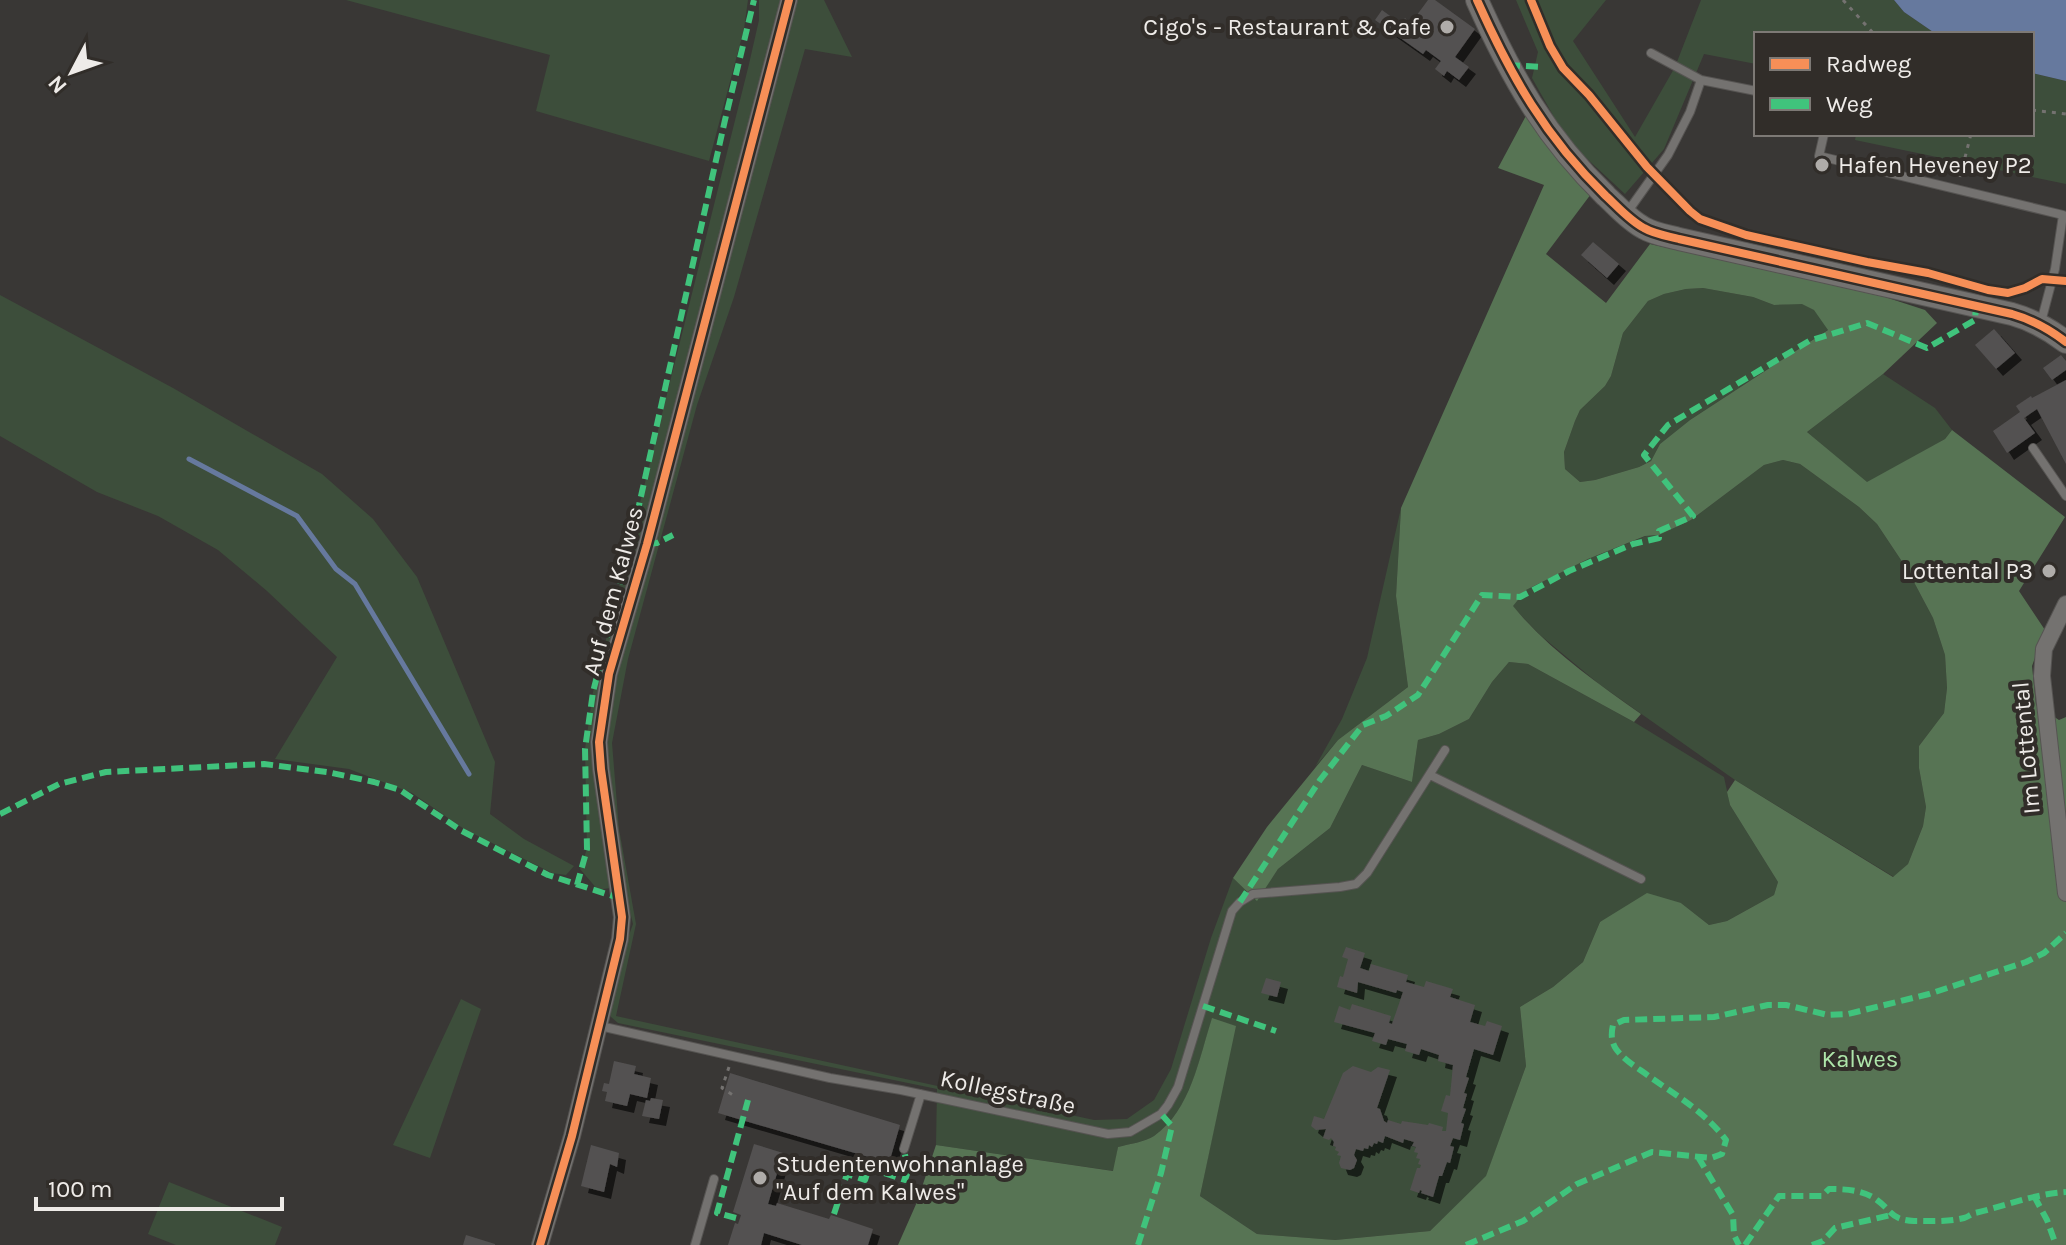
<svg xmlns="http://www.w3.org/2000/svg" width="2066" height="1245" font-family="Karla,sans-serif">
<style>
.green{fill:#3d4e3b}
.forest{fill:#577454;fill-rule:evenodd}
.water{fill:#66799e}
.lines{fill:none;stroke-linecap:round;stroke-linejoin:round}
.stream{stroke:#66799e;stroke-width:5}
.building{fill:#535151;filter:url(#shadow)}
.lane-casing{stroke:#565452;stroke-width:10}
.street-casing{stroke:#565452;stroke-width:18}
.secondary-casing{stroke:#565452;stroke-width:24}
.path{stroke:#747270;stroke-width:3;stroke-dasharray:4 6;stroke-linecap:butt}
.lane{stroke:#747270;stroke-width:8}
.street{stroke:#747270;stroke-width:16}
.secondary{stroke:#747270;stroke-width:22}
.quiet{stroke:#40c37c;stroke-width:6;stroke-dasharray:12 6;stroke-linecap:butt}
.cycleway-casing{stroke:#312d29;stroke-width:13}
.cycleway{stroke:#f78f57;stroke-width:8}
.poi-dot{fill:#afaca9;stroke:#312d29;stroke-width:3}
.labels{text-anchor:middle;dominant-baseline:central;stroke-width:8;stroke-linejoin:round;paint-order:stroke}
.poi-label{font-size:24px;fill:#eeebe8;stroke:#312d29;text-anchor:end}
.street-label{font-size:24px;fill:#eeebe8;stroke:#312d29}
.park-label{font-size:24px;fill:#aee5aa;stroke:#312d29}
</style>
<defs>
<filter id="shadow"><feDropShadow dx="7" dy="7" stdDeviation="0" flood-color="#0009"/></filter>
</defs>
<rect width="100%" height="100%" fill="#393735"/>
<!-- green -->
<path class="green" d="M346 0H748L744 29 709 161 536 111 550 55Z
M759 0H782L656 482 602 674 610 888 598 890 580 869 587 849 585 749 593 692 749 64 759 20Z
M796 0H824L852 57 805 49 734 297 697 405 628 659 612 743 619 829 636 924 616 1016 1094 1120 1127 1119 1154 1100 1171 1069 1211 938 1233 878 1257 900 1278 869 1330 828 1362 765 1412 782 1418 740 1439 734 1469 719 1492 682 1509 662 1528 664 1634 722 1724 777 1730 805 1778 882 1774 895 1727 921 1709 925 1681 903 1600 922 1583 962 1553 987 1520 1007 1526 1066 1486 1177 1430 1231 1335 1240 1257 1234 1200 1196 1235 1026 1212 1019C1199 1059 1191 1110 1154 1136 1145 1142 1129 1144 1118 1147L1114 1171 936 1145 937 1089 618 1023 611 1017 609 1011 624 949 633 924 626 895 607 770 609 715 621 661 787 41Z
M1516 0H1606L1573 41 1635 137 1675 67 1701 0H1894L1904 12 1936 34H1756V64L1704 54 1664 149 1625 194 1567 140 1532 78 1538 52Z
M2032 73 2066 81V184L1855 140 1856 134H2032Z
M1703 288 1753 297 1774 305 1802 303 1815 310 1829 329 1690 420 1660 444 1651 461 1639 467 1595 480 1580 482 1565 469 1564 452 1575 421 1580 410 1605 386 1611 376 1623 333 1648 301 1664 294 1686 289Z
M0 295 173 388 322 474 373 519 417 577 495 762 490 814 524 839 574 866 566 875 552 873 464 829 412 793 349 769 275 759 337 657 267 591 218 550 158 516 97 492 0 436Z
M1883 374 1935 408 1952 430 1945 439 1867 483 1807 432Z
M1783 460 1800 464 1859 507 1877 524 1907 569 1933 618 1945 655 1947 688 1944 713 1919 746V768L1926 807 1923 826 1908 864 1894 877 1735 780 1599 684 1540 635 1512 606 1526 590 1588 559 1646 536 1659 535 1691 520 1764 465Z
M1401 508 1396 596 1408 687 1338 740 1315 767 1342 719 1367 658Z
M461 999 481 1009 430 1158 393 1145Z
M169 1182 282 1227 275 1245H176L148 1234Z"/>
<!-- forest -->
<path class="forest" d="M1527 114 1591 194 1546 254 1606 303 1650 244 1885 297 1925 310 1937 323 1883 374 1807 432 1867 482 1945 439 1952 430 2065 517 2019 591 2045 630 2032 666 2036 705 2059 720 2066 717V1245H898L917 1202 936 1145 1113 1171 1118 1147C1129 1144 1145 1142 1154 1136 1191 1110 1199 1058 1212 1018L1236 1026 1200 1196 1257 1234 1335 1240 1430 1231 1486 1176 1526 1066 1520 1007 1553 987 1583 962 1600 922 1647 893 1681 903 1709 925 1727 921 1774 895 1778 882 1730 805 1727 792 1735 780 1893 877 1908 864 1923 826 1926 807 1919 768V746L1944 713 1947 688 1945 655 1933 618 1907 569 1877 524 1859 507 1800 464 1783 460 1764 465 1691 520 1659 535 1645 536 1588 559 1526 590 1513 606C1548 649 1596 682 1641 714L1634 722 1528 664 1509 662 1492 682 1469 719 1439 734 1418 740 1412 782 1362 765 1330 828 1278 869 1257 901 1233 878 1267 827 1338 740 1408 687 1396 596 1401 508 1544 185 1498 168ZM1703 288 1753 297 1774 305 1802 304 1814 310 1828 330 1690 420 1660 444 1651 461 1639 467 1595 480 1580 482 1565 469 1564 452 1575 421 1580 410 1605 386 1611 376 1623 333 1648 301 1664 294 1686 289Z"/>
<!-- water -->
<path class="water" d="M1894 0H2066V81L2032 73V34H1936L1904 12Z"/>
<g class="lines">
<!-- stream -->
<path class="stream" d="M189 459 297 516 336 569 355 584 469 774"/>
</g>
<!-- building -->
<path class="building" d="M1428 0H1435L1475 29 1455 57 1469 67 1459 80 1447 71 1444 76 1435 69 1441 61 1426 50 1423 54 1375 20 1382 10 1401 24 1405 18 1411 23Z
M1593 242 1619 264 1607 278 1581 255Z
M1994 329 2015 353 1996 369 1975 345Z
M2061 355 2066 361V370L2052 380 2043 368Z
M2066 380V464L2037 409 2024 418 2035 433 2007 453 1993 431 2020 412 2016 406 2031 396 2032 398Z
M1346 947 1365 953 1360 968 1369 971 1371 964 1408 975 1406 982 1424 987 1426 981 1453 989 1450 997 1475 1005 1470 1022 1485 1026 1487 1021 1502 1026 1493 1055 1474 1049 1466 1077 1469 1078 1464 1093 1467 1094 1463 1108 1466 1109 1461 1123 1464 1124 1460 1140 1453 1138 1450 1146 1454 1147 1450 1163 1447 1162 1442 1176H1439L1433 1197 1421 1193 1422 1191 1420 1190 1419 1193 1410 1190 1417 1168H1420L1421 1165 1418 1164 1420 1159 1416 1158 1418 1153 1414 1152 1416 1147 1412 1146 1414 1142 1404 1139 1403 1143 1385 1136 1383 1143 1378 1141 1377 1144 1374 1143 1372 1147 1369 1145 1368 1149 1364 1148 1363 1151 1356 1149 1354 1155 1357 1160 1354 1168 1350 1170 1341 1168 1339 1163 1341 1156 1337 1155 1339 1152 1335 1150 1336 1147 1333 1146 1334 1142 1331 1138 1329 1140 1323 1138 1326 1129 1316 1130 1311 1126 1314 1116 1324 1119 1343 1073 1353 1066 1371 1072 1378 1067 1390 1070 1377 1108 1380 1109 1384 1121 1387 1123 1388 1120 1401 1124 1402 1121 1428 1125 1429 1123 1443 1127 1442 1131H1446L1448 1113 1441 1111 1446 1095 1450 1096 1453 1065 1438 1061 1439 1055 1421 1049 1419 1055 1405 1051 1407 1044 1388 1039 1386 1045 1372 1041 1375 1033 1334 1022 1339 1006 1350 1010 1352 1004 1391 1016 1389 1023 1392 1024 1403 992 1397 990 1396 993 1358 982 1357 993 1337 987 1340 976 1343 977 1348 959 1342 957Z
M1266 978 1281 982 1277 997 1261 993Z
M614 1061 636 1066 634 1074 651 1078 647 1098 630 1094 627 1106 605 1101 607 1092 602 1091 604 1083 609 1084Z
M730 1073 900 1125 889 1163 718 1113Z
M651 1098 663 1100 659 1119 642 1116 646 1100 650 1101Z
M754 1144 783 1153 768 1204 776 1206 777 1203 829 1219 831 1215 873 1229 868 1245H802L764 1233 761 1245H728L735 1223 738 1224 741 1215 733 1212Z
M591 1145 619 1153 617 1167 610 1164 604 1192 581 1186Z
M466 1235 495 1244V1245H463Z"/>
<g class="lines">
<defs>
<path id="lane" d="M1651 53 1701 80 1756 91
M1824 134 1819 156 2063 215 2055 269 2041 322
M1626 214 1668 155 1690 112 1701 80
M2033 448 2066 496
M1430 775 1641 879
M600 1026 830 1078 901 1090 1108 1134 1130 1132 1161 1114 1168 1105 1178 1087 1232 911 1240 902 1253 894 1340 887 1356 884 1367 873 1445 750
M904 1149 921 1094
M695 1245 714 1179"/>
<path id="street" d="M2066 604 2044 649 2042 676 2066 893
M540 1245 572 1136 620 939 622 917 601 769 599 742 609 674 647 544 789 0"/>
<path id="secondary" d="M1477 0C1511 76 1545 137 1606 196 1618 207 1630 221 1644 228 1654 234 1668 236 1679 239L2012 314C2033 320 2049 329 2066 342"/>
</defs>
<!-- lane casing -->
<use href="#lane" class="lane-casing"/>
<!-- street casing -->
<use href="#street" class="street-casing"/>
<!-- secondary casing -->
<use href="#secondary" class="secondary-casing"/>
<!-- path -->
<path class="path" d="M1843 0 1874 34
M2032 110 2066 114
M1960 177 1971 134
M729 1067 722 1088 736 1097"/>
<!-- lane -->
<use href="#lane" class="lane"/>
<!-- street -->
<use href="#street" class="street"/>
<!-- secondary -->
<use href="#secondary" class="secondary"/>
<!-- quiet -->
<path class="quiet" d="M1508 65 1543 67
M647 544 657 543 673 535
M0 814 59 784 106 772 264 764 327 772 374 782 400 790 462 831 548 875 619 898
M577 885 587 849 585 749 593 692 629 550 725 120 754 0
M1240 902 1320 780 1363 725 1386 716 1418 695 1482 595 1520 597 1569 571 1633 544 1659 538V531L1693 516 1644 455 1668 425 1809 341 1867 323 1927 348 1975 320 1976 305
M1203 1006 1276 1031
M1698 1157 1733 1215 1734 1235 1739 1245
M2034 1196 2047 1220 2056 1245
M834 1214 847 1174 865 1180 869 1168 905 1180 908 1171 904 1149
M736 1218 717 1213 748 1100
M1138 1245 1161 1173 1172 1126 1161 1114
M1466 1245 1523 1221 1577 1184 1652 1152 1711 1158 1722 1154 1726 1140C1706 1113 1677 1096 1650 1077 1638 1068 1625 1061 1616 1049 1611 1041 1611 1034 1613 1025L1624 1020 1714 1017 1768 1005H1786L1828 1015 1848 1014 1929 994 2026 962 2044 953 2066 933
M1745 1245 1779 1196H1822L1829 1189C1845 1189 1864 1190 1877 1200 1892 1211 1891 1220 1914 1221 1929 1221 1949 1222 1964 1218 1968 1217 1971 1214 1975 1213 2005 1206 2034 1194 2066 1192
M1812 1245 1823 1241 1835 1228 1891 1215"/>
<defs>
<path id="cycleway" d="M1477 0C1511 76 1545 137 1606 196 1618 207 1630 221 1644 228 1654 234 1668 236 1679 239L2012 314C2033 320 2049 329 2066 342
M1531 0 1550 46 1563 68 1589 95 1647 167 1690 211 1700 219 1746 235 1867 262 1928 273 1988 290 2008 293 2025 288 2042 279 2066 281
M540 1245 572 1136 620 939 622 917 601 769 599 742 609 674 647 544 789 0"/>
</defs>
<!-- cycleway casing -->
<use href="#cycleway" class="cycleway-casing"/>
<!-- cycleway -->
<use href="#cycleway" class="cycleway"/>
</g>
<!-- markers -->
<g class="poi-dot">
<circle cx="1447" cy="27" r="8"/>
<circle cx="1822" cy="165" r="8"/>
<circle cx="2049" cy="571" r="8"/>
<circle cx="760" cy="1178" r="8"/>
</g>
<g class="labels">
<!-- poi labels -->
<g class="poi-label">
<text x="1431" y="27">Cigo's - Restaurant &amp; Cafe</text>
<text x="1838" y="165" text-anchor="start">Hafen Heveney P2</text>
<text x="2033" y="571">Lottental P3</text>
<text x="776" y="1164" text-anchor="start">Studentenwohnanlage<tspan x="776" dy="28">"Auf dem Kalwes"</tspan></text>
</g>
<!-- street labels -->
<g class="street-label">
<text transform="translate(613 591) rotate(-75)">Auf dem Kalwes</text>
<text transform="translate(2026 748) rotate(-95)">Im Lottental</text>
<text transform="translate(1008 1092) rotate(12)">Kollegstraße</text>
</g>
<!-- park labels -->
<g class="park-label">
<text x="1860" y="1059">Kalwes</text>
</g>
</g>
<!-- legend -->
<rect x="1754" y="32" width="280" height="104" fill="#312d29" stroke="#7d7975" stroke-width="2"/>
<rect x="1770" y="58" width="40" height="12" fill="#f78f57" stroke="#7d7975" stroke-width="2"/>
<text x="1826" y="72" font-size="24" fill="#eeebe8">Radweg</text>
<rect x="1770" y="98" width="40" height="12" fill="#40c37c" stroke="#7d7975" stroke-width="2"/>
<text x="1826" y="112" font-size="24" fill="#eeebe8">Weg</text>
<!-- north arrow -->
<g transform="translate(72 72) rotate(229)" stroke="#312d29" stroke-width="6" paint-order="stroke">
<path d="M0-6L14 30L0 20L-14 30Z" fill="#eeebe8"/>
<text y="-12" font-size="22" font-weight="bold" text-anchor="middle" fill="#eeebe8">N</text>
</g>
<!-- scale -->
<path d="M36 1197v12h246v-12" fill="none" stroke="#eeebe8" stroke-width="4"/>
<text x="48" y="1197" font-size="24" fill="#eeebe8" stroke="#312d29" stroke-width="6" paint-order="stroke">100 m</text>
</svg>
